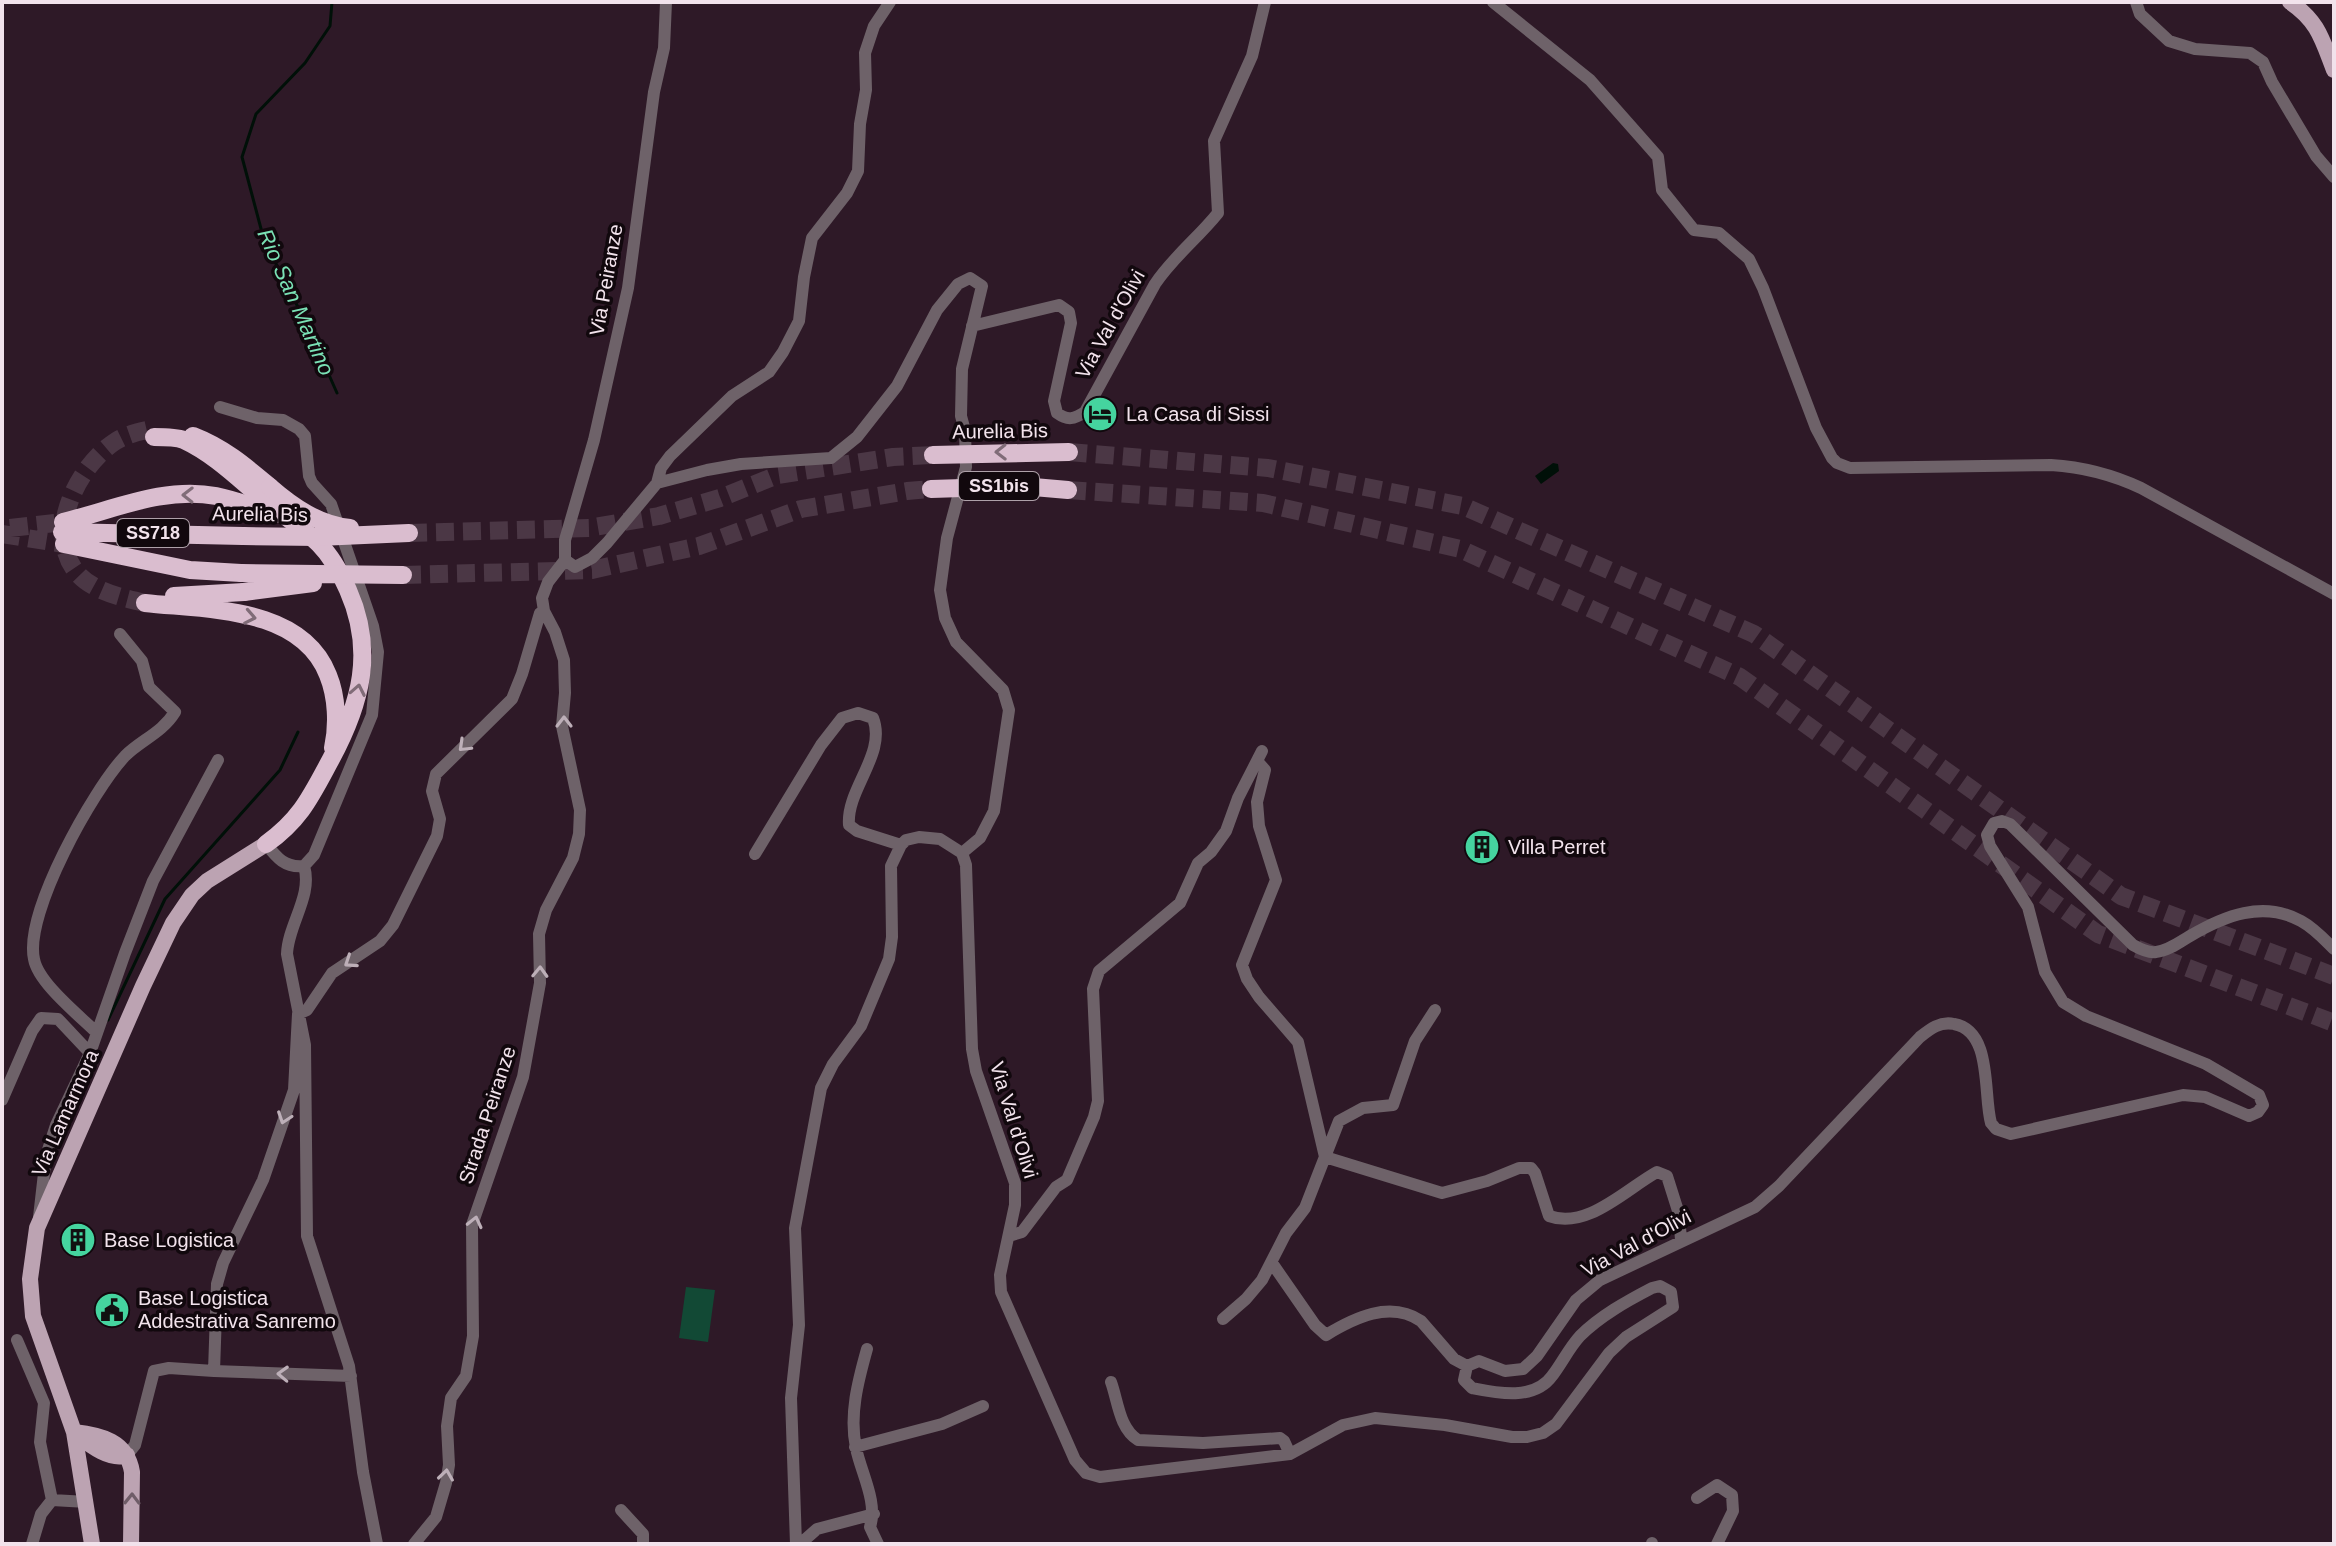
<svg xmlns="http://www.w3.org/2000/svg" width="2336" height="1546" font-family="Helvetica,sans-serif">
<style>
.green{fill:#124935}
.water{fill:#001008}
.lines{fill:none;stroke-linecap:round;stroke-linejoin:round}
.stream{stroke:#001008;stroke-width:3}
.highway-tunnel{stroke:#4b3745;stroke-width:18;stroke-dasharray:18 9;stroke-linecap:butt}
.minor{stroke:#6e6269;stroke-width:12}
.major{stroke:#bca3b2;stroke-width:16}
.highway{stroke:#dabdcf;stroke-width:18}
.highway-bridge{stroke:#dabdcf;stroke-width:18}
.oneway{stroke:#806c78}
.oneway2{stroke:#bdafb8}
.oneway3{stroke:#6f5d68}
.labels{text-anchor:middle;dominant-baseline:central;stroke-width:7;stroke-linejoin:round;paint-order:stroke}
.shield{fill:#11080d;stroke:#aea1a9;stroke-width:2}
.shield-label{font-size:18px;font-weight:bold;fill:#f2e3ec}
.street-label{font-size:20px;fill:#f2e3ec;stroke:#11080d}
.poi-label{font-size:20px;fill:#f2e3ec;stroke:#11080d;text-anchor:start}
.water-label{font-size:22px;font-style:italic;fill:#7ae1b5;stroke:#11080d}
</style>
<rect width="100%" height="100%" fill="#2e1927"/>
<!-- green -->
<path class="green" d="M686 1287 715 1290 708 1342 679 1338Z"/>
<!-- water -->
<path class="water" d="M1553 463 1558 464 1559 471 1541 484 1535 476Z"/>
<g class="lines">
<!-- stream -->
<path class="stream" d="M332 2 330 26 305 63 256 114 242 157 264 240 306 323 337 393
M108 1020 165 899 280 770 298 732"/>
<!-- highway-tunnel -->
<path class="highway-tunnel" d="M1069 452 1268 468 1463 506 1754 634 2121 896 2334 976
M1068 490 1263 503 1460 549 1740 677 2098 934 2334 1023
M10 528 63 522
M409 533 589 528 659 516 720 498 778 475 893 457 933 455
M2 534 64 544
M403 575 592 570 699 546 801 509 907 491 931 489
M145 603C123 598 93 591 78 574 43 534 78 465 116 441 128 434 138 432 151 429"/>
<!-- minor -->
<path class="minor" d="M1493 2 1590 80 1651 149 1658 157 1662 190 1694 230 1719 233 1749 259 1763 288 1816 428 1832 458 1837 463 1850 468 2051 465C2084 467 2111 474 2141 488L2334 594
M2136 2 2140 14 2169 41 2195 49 2250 53 2263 62 2272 82 2316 156 2334 177
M972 326 1059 305 1069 312 1071 323 1054 401 1057 413C1068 421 1074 419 1085 412L1155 284C1173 257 1198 238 1218 213L1214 141 1252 56 1265 2
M220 407 257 418 283 420 299 429 305 436 309 476 312 483 331 504 373 626 378 652 372 715 314 855 304 866C285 868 277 858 266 844
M657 483 661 468 670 456 732 396 769 372 783 352 799 321 804 277 812 238 847 193 858 171 860 124 866 90 865 53 874 26 890 2
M565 560 575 567 592 558 607 543 657 483 707 470 741 464 831 458 857 437 897 386 937 310 958 284 970 278 982 286 962 369 961 416 965 431 966 467 947 538 940 590 945 618 956 642 1003 690 1009 710 994 811 980 838 962 853
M565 560V540L594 440 628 288 654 92 664 48 666 2
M1257 761 1265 770 1257 802 1259 826 1276 880 1242 965 1247 979 1259 997 1298 1042 1325 1157
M755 854 821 745 842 718 858 713 873 718C887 754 846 789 849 825L857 831 901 845
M304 866C313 896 288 924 287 954L305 1045 307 1236 349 1366 363 1472 377 1544
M97 1033C80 1016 38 983 34 959 24 913 93 790 125 756 141 740 162 733 175 712L149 687 142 661 120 634
M90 1053 125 953 153 881 218 760
M2 1100 32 1031 41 1018 58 1019 90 1053 56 1125 46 1156 39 1217
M1325 1157 1442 1193 1487 1181 1519 1168H1531L1535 1173 1549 1216C1587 1230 1626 1189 1657 1172L1667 1176 1679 1214 1681 1240
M1009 1236 1022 1232 1056 1187 1067 1180 1094 1117 1098 1101 1093 989 1099 971 1180 903 1198 863 1211 852 1226 831 1238 798 1262 751
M1272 1263 1315 1325 1326 1335C1354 1318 1390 1300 1421 1321L1454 1359 1467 1366
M1223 1319 1246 1299 1262 1280 1286 1233 1305 1208 1339 1121 1363 1108 1393 1105 1415 1041 1435 1010
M17 1340 44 1403 40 1442 52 1500
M867 1349C858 1381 849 1415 856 1448 861 1473 878 1502 870 1527L878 1544
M214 1371 351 1376
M1111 1382C1118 1401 1119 1428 1138 1440L1203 1443 1280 1438 1284 1441 1290 1454
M855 1447 942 1424 983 1406
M127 1455 135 1445 154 1371 169 1368 214 1371 217 1284 223 1263 263 1180 294 1090 298 1014 307 1010 332 973 380 941 393 925 437 836 440 819 432 791 436 774 512 699 522 674 540 613 544 611
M1697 1498 1717 1485 1732 1495 1733 1511 1717 1544
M621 1510 643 1534V1544
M796 1543 800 1544 817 1529 874 1514
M32 1544 41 1514 52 1500 87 1502
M414 1544 436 1517 446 1483 449 1465 447 1426 451 1398 466 1376 473 1336 472 1225 523 1077 540 983 539 934 546 910 573 858 579 834 580 810 562 726 565 693 564 660 555 632 544 611 542 598 548 582 565 560
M796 1544 791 1398 799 1325 795 1228 821 1088 833 1064 861 1026 889 959 892 937 891 866 901 845 906 840 919 837 940 839 962 853 966 865 972 1049 976 1071 1015 1183V1205L1000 1275 1001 1292 1075 1460 1086 1473 1100 1477 1290 1454 1343 1425 1375 1418 1445 1425 1512 1437H1527L1543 1433 1556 1424 1609 1353 1626 1337 1673 1307 1671 1292 1660 1286 1652 1288C1627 1301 1600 1316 1580 1336 1569 1348 1562 1363 1552 1376 1534 1401 1497 1393 1472 1388L1464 1380 1467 1366 1479 1361 1505 1371 1523 1369 1537 1356 1576 1300 1600 1280 1755 1207 1779 1186 1920 1037C1930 1029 1940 1021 1954 1024 1993 1031 1983 1095 1991 1123L1996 1129 2011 1134 2183 1095 2205 1097 2249 1116 2258 1112 2263 1105 2259 1095 2206 1064 2086 1016 2063 1002 2045 972 2028 907 1990 846 1987 835 1994 823 2002 821 2010 824 2133 945C2140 949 2148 953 2156 952 2168 951 2180 942 2190 936 2224 916 2263 900 2301 921 2314 928 2324 939 2334 949
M1652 1544V1543"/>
<!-- major -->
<path class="major" d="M2290 2C2318 21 2322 39 2334 70
M74 1432C101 1435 127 1441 132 1472L131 1544
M79 1436C91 1446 111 1461 127 1455
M92 1544 74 1432 33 1316 30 1279 37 1228 143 986 173 923 192 895 207 881 266 844"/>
<!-- highway -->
<path class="highway" d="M193 436C224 448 245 466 270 487
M154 437C163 437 176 437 184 440 214 454 238 478 262 498 281 514 302 527 319 544 332 557 341 574 348 590 375 651 361 703 331 759 311 796 301 819 266 844
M63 522C113 510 164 486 216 496 236 500 256 508 276 514
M62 532 243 536
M64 544 190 570 241 573
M174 596 244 592
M145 603C207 610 301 606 328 675 337 697 338 725 333 748"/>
<!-- highway-bridge -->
<path class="highway-bridge" d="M933 455 1069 452
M270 487C293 507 319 525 350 528
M931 489 1022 486 1068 490
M243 536 319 537 409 533
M241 573 403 575
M244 592 313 583"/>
</g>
<!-- one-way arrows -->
<defs><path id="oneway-chevron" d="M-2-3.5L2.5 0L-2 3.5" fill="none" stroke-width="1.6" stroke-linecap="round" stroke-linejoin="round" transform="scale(2)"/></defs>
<g class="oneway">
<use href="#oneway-chevron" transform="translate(1001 452) rotate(179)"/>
<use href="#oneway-chevron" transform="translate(188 495) rotate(-179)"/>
<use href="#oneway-chevron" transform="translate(250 617) rotate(11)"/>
<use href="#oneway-chevron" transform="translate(358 690) rotate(-79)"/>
</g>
<g class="oneway2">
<use href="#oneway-chevron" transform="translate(564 722) rotate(-90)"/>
<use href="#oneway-chevron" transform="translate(464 746) rotate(136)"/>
<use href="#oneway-chevron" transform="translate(350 962) rotate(146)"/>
<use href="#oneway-chevron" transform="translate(540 972) rotate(-88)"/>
<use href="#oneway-chevron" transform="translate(284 1118) rotate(109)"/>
<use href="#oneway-chevron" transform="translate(475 1222) rotate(-77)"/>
<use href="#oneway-chevron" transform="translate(283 1374) rotate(-178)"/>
<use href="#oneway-chevron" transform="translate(446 1475) rotate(-82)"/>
</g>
<use class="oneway3" href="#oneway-chevron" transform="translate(132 1499) rotate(-89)"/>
<!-- icons -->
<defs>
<symbol id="hotel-disc" viewBox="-11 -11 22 22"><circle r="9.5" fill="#45d49f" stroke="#11080d"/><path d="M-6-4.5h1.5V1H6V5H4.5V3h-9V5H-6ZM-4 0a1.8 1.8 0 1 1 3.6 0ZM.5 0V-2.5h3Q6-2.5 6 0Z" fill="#111"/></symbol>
<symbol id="building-disc" viewBox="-11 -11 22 22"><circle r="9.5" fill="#45d49f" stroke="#11080d"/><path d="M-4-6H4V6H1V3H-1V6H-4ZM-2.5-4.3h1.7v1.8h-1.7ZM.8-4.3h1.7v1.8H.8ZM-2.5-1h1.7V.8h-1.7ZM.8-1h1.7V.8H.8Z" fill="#111"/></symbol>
<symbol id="civic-disc" viewBox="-11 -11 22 22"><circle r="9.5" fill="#45d49f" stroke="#11080d"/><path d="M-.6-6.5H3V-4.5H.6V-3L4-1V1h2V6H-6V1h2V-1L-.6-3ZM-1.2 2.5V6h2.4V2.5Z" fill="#111"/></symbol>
</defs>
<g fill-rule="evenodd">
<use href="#hotel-disc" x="1080" y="394" width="40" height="40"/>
<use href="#building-disc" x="1462" y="827" width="40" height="40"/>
<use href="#building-disc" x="58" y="1220" width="40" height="40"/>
<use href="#civic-disc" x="92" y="1290" width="40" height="40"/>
</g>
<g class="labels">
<!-- shield labels -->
<g class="shield">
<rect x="959" y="472" width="80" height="28" rx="6"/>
<rect x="117" y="519" width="72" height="28" rx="6"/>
</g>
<g class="shield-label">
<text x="999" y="486">SS1bis</text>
<text x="153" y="533">SS718</text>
</g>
<!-- street labels -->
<g class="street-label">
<text transform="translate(606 280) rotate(-80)">Via Peiranze</text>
<text transform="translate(1110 324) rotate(-61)">Via Val d'Olivi</text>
<text transform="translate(1000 431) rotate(-1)">Aurelia Bis</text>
<text transform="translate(260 514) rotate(1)">Aurelia Bis</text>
<text transform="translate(65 1113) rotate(-66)">Via Lamarmora</text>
<text transform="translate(487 1115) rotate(-72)">Strada Peiranze</text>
<text transform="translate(1014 1120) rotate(73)">Via Val d'Olivi</text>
<text transform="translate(1636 1243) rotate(-28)">Via Val d'Olivi</text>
</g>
<!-- poi labels -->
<g class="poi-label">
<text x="1126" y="414">La Casa di Sissi</text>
<text x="1508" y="847">Villa Perret</text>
<text x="104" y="1240">Base Logistica</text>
<text x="138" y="1298">Base Logistica<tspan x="138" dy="23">Addestrativa Sanremo</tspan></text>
</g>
<!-- water labels -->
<g class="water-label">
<text transform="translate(296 302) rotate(66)">Rio San Martino</text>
</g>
</g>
<!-- border -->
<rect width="2336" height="1546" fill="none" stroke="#f2e3ec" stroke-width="8"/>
</svg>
